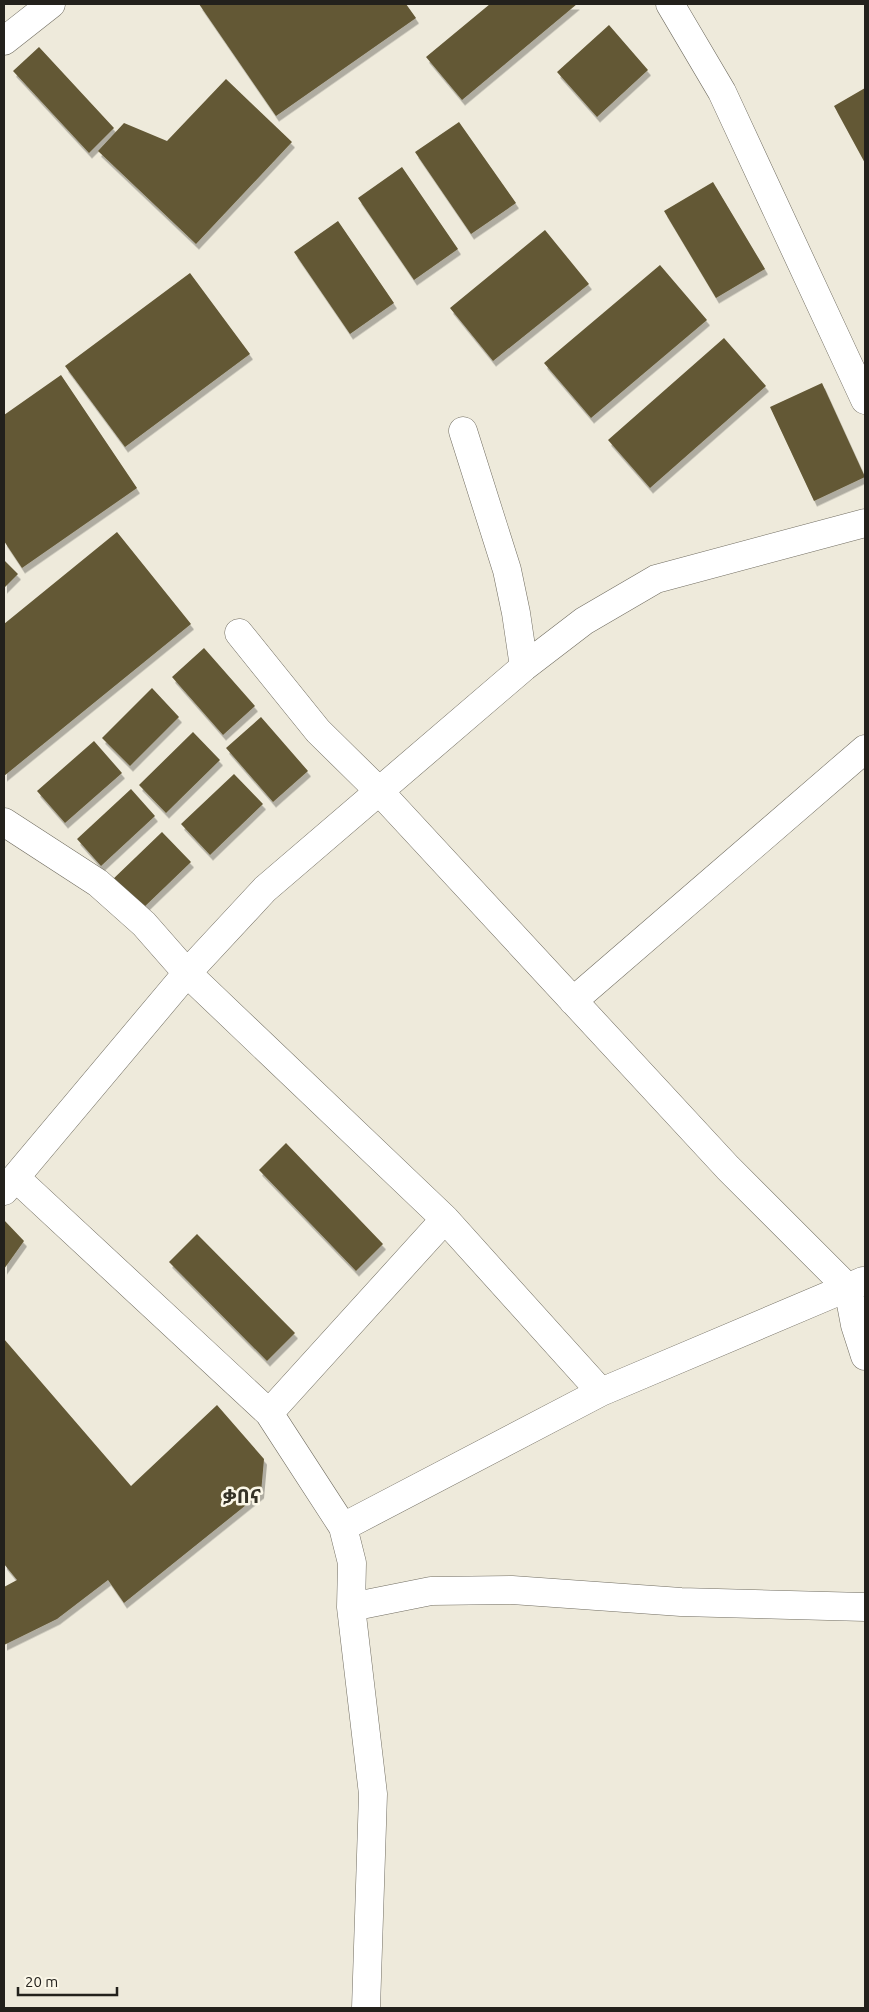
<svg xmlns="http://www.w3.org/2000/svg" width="869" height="2012" font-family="Ubuntu,'Noto Sans Ethiopic',sans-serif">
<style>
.building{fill:#635835;filter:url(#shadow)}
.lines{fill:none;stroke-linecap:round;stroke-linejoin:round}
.minor-casing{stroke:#716d61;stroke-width:29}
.minor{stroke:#fff;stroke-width:28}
.labels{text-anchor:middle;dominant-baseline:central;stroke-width:5;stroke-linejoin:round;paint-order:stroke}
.district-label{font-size:20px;font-weight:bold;fill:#353226;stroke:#fbf7e8}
</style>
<defs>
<filter id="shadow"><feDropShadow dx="3" dy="5.5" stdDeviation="0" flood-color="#0004"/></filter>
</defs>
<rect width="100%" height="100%" fill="#eeeadb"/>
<!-- building -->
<path class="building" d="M199 4H406L416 18 276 116Z
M490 4H577L462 100 426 57Z
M609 25 648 70 597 117 557 72Z
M39 47 114 128 89 153 13 71Z
M226 79 292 142 196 244 98 151 124 123 167 141Z
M865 88V163L834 106Z
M459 122 516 203 471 234 415 152Z
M402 167 458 249 414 280 358 198Z
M713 182 765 269 716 298 664 211Z
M338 221 394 303 350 334 294 252Z
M545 230 589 284 493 361 450 308Z
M660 265 707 320 591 418 544 363Z
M190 273 250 354 125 447 65 366Z
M724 338 766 386 650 488 608 440Z
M61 375 137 488 22 568 4 541V415Z
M822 383 865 477 814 501 770 407Z
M117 532 191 624 4 776V624Z
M4 560 18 574 4 588Z
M204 648 255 706 223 735 172 677Z
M152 688 179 717 130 766 102 738Z
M261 717 308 771 273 802 226 748Z
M193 732 220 760 166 813 139 785Z
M94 741 122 773 65 823 37 791Z
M234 774 263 804 210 855 181 824Z
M131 789 155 816 101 866 77 839Z
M162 832 191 862 139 912 110 882Z
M286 1143 383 1244 356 1271 259 1170Z
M4 1220 24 1241 4 1269Z
M197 1234 295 1333 267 1361 169 1262Z
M4 1339 131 1486 217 1405 264 1459 261 1493 124 1603 108 1580 57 1619 4 1645V1587L17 1580 4 1564Z"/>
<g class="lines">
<defs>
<path id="minor" d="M670 4 722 92 865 400
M4 41 51 4
M463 431 507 570 516 613 524 667
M239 633 318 731 379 791 728 1168 848 1288 855 1325 865 1356
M4 822 98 883 144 924 187 973 445 1219 601 1392
M573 1001 865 749
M16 1178 269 1413 343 1527 352 1563 351 1607 373 1794 366 2008
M4 1191 187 973 265 889 524 667 584 621 656 579 865 523
M269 1413 445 1219
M343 1527 601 1392 863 1281
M351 1607 431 1591 512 1590 681 1602 865 1607"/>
</defs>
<!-- minor casing -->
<use href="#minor" class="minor-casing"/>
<!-- minor -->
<use href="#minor" class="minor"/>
</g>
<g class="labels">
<!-- district labels -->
<g class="district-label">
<text x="242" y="1495">ቃበና</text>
</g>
</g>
<!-- border -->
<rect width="869" height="2012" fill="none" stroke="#23211c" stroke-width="10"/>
<!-- scale -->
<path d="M18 1987v8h99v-8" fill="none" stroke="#23211c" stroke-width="2.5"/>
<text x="25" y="1987" font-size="15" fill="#23211c" stroke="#fbf7e8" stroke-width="4" paint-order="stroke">20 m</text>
</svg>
